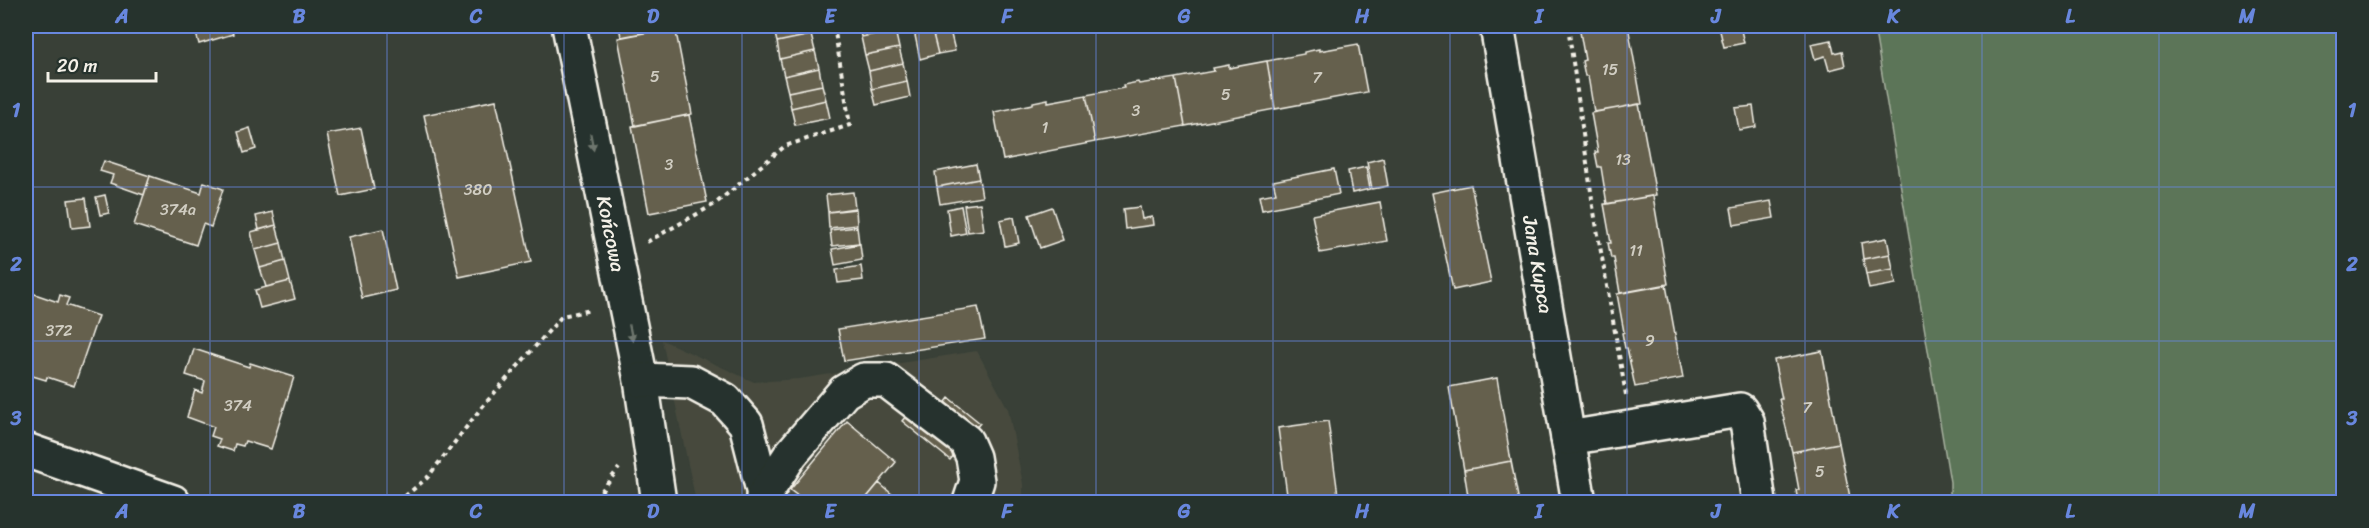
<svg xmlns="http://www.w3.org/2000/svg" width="2369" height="528" font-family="Sriracha,sans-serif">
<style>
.built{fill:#464a3e}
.green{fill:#5c7459;stroke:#a8b2a0;stroke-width:1.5}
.building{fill:#65604e;stroke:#f4f1e8;stroke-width:1.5}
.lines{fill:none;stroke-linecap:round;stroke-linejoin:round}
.minor-casing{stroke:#f4f1e8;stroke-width:38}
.path{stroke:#f4f1e8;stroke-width:4;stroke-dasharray:4.5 4.5;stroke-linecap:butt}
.minor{stroke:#26332d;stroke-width:33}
.tram{stroke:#f4f1e8;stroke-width:1.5}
.oneway{fill:#6e766e}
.grid{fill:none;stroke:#6887de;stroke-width:1.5;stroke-opacity:0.55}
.labels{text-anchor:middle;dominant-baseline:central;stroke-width:5;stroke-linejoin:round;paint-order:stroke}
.number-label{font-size:16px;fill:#d0cdc2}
.street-label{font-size:20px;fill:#f4f1e8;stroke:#26332d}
.neatline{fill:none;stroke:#6887de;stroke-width:2}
.grid-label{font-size:20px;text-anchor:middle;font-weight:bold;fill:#6887de}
</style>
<rect width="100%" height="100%" fill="#394037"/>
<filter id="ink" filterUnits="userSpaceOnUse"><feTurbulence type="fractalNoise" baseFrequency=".0167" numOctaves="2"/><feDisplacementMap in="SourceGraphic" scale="12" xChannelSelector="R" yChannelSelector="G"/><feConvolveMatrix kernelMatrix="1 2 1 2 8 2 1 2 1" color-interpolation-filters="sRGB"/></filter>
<g filter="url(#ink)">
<!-- built -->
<path class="built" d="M662 340 754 382 799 379 977 351 1008 409 1023 484V502H696Z"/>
<!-- green -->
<path class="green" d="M1874 26H2343V502H1950V482Z"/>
<!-- building -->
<path class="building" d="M194 26H230L233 34 199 44Z
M619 26H679L621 37Z
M773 26H809L811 35 777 42Z
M859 26H894L895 30 861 37Z
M913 26H931L938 54 920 59Z
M931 26H949L955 51 938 54Z
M1579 26H1628L1642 104 1594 112 1588 76H1585L1582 61 1585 60Z
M1712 26H1740L1744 43 1724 47 1719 27 1713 30Z
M675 27 692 114 635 126 618 38Z
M895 30 899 48 865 55 861 37Z
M811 35 815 51 780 59 777 42Z
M1831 40 1834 53 1842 51 1845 66 1829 70 1825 56 1815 59 1811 44Z
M1358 44 1367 92 1275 109 1267 61 1304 54V52L1319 49V51Z
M899 48 903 63 869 71 865 55Z
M815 51 819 68 784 76 780 59Z
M1267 61 1275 109 1185 126 1176 78 1214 71 1213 68 1229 65V68Z
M903 63 907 81 872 89 869 71Z
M819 68 822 85 788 92 784 76Z
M1176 78 1185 126 1095 142 1086 95 1124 88 1123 85 1138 82 1139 84Z
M907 81 910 97 876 105 872 89Z
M822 85 826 100 791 108 788 92Z
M1086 95 1095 142 1003 160 994 112 1033 104V102L1048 99V102Z
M496 100 531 262 459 277 424 115Z
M826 100 830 118 795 125 791 108Z
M1639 104 1656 195 1607 204 1601 167H1598L1595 152H1598L1591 113Z
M1753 106 1756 127 1739 130 1735 108Z
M689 115 707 202 649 213 632 126Z
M250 128 256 149 244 153 238 132Z
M361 128 374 189 340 196 327 134Z
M1383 158 1388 186 1372 189 1367 162Z
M104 161 150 176 144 195 110 183 113 175 100 171Z
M976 164 979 179 937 187 935 172Z
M1366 167 1370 189 1352 193 1348 171Z
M1334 169 1339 194 1262 210 1259 196 1276 193 1273 181Z
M150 176 201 193 204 182 223 189 211 227 203 224 196 245 134 225Z
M979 179 982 197 940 204 937 187Z
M1471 185 1491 282 1453 290 1432 193Z
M853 192 855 208 828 212 826 195Z
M105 195 109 213 100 215 96 197Z
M1653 196 1668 284 1620 293 1614 258H1611L1608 243H1611L1604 204Z
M86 198 90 226 72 228 68 200Z
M1771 201 1774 218 1734 225 1731 208Z
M1380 202 1387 241 1320 253 1312 215Z
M980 203 984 230 968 232 964 205Z
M961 206 966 233 951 236 947 209Z
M1052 207 1063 240 1040 248 1029 215Z
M1140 207 1142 219 1152 217 1153 225 1125 229 1123 209Z
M856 209 857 225 829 228 828 212Z
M273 212 276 225 259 230 256 216Z
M1014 217 1019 243 1005 246 1000 220Z
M276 225 281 243 255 250 251 232Z
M857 227 859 243 832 246 830 230Z
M383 229 396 290 362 298 349 237Z
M1887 238 1890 254 1863 259 1861 243Z
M281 243 285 261 260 268 255 250Z
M860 244 862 260 835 265 832 249Z
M1890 254 1893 269 1866 274 1863 259Z
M285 261 290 281 266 287 260 268Z
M861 266 863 280 838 283 836 270Z
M1893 269 1896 284 1869 289 1866 274Z
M290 281 295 299 260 308 255 290Z
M1666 285 1683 378 1635 387 1627 348H1625L1622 333 1624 332 1617 294Z
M26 291 58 302 60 295 69 298 66 305 98 316 74 386 47 377 46 380 26 374Z
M978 307 985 339 844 361 838 329Z
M194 349 249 367 250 363 294 377 271 449 245 441 243 446 235 444 233 451 217 446 220 439 211 436 214 427 187 417 195 390 202 393 205 381 186 375Z
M1822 351 1839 443 1792 452 1779 399H1782L1774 360Z
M1497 378 1511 461 1464 470 1449 387Z
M921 397 939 411 949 398 980 423 950 460 902 421Z
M847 421 896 462 863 502H806L790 490Z
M1328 421 1339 502H1288L1278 428Z
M1839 443 1851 502H1798L1796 490H1799L1792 452Z
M1511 461 1519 502H1469L1464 470Z
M879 483 901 502H863Z"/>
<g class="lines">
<defs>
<g id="minor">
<path id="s1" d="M569 26 641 380 659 502"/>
<path id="s2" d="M1497 26 1579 502"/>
<path d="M641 380 691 382 725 400 746 424 766 502"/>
<path d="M1568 438 1740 410 1747 421 1759 502"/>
<path d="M26 450 173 502"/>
<path d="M763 497 791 454 844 392 864 380H886L966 441 973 457 977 481 970 502"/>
</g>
</defs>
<!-- minor casing -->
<use href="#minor" class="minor-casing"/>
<!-- path -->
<path class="path" d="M1568 26 1593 206 1626 395
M647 242 715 204 785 146 850 125 834 26
M398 502 427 478 482 407 562 316 591 310
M587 502 596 498 619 468"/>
<!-- minor -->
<use href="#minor" class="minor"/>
<!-- tram -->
<path class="tram" d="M26 497 41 502"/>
</g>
<!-- one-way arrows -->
<defs><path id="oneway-solid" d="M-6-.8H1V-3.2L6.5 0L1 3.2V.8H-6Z" transform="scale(1.5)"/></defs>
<g class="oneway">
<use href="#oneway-solid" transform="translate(592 142) rotate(79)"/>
<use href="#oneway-solid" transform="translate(631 333) rotate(78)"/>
</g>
</g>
<!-- grid -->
<path class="grid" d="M210 26V502M387 26V502M564 26V502M742 26V502M919 26V502M1096 26V502M1273 26V502M1450 26V502M1627 26V502M1805 26V502M1982 26V502M2159 26V502M26 187H2344M26 341H2344"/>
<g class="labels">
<!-- number labels -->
<g class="number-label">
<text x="1610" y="69">15</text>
<text x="655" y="76">5</text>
<text x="1317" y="77">7</text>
<text x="1226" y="94">5</text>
<text x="1136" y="110">3</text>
<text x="1045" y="127">1</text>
<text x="1623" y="159">13</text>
<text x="669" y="164">3</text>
<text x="478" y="189">380</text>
<text x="178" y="209">374a</text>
<text x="1636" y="250">11</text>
<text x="59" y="330">372</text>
<text x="1650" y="340">9</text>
<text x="238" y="405">374</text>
<text x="1807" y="407">7</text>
<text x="1820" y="471">5</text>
</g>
<!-- street labels -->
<g class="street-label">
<text stroke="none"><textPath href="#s1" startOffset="212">Końcowa</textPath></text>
<text stroke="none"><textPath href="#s2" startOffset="242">Jana Kupca</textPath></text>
</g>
</g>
<!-- margin -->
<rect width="2369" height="528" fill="none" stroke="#26332d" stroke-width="66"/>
<!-- scale -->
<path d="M48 72v9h108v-9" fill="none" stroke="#f4f1e8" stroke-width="3"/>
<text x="57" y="72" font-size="18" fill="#f4f1e8" stroke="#26332d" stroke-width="4.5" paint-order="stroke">20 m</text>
<rect x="33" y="33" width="2303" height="462" class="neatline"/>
<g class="grid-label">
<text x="122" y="23">A</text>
<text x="299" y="23">B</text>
<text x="476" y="23">C</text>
<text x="653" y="23">D</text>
<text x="830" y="23">E</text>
<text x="1007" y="23">F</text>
<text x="1184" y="23">G</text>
<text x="1362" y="23">H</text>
<text x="1539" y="23">I</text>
<text x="1716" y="23">J</text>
<text x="1893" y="23">K</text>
<text x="2070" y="23">L</text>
<text x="2247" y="23">M</text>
<text x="16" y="117">1</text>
<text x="2352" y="117">1</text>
<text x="16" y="271">2</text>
<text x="2352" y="271">2</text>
<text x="16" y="425">3</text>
<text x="2352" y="425">3</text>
<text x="122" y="518">A</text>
<text x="299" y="518">B</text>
<text x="476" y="518">C</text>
<text x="653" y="518">D</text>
<text x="830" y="518">E</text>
<text x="1007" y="518">F</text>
<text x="1184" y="518">G</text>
<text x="1362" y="518">H</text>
<text x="1539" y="518">I</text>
<text x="1716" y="518">J</text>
<text x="1893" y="518">K</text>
<text x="2070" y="518">L</text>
<text x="2247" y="518">M</text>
</g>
</svg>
